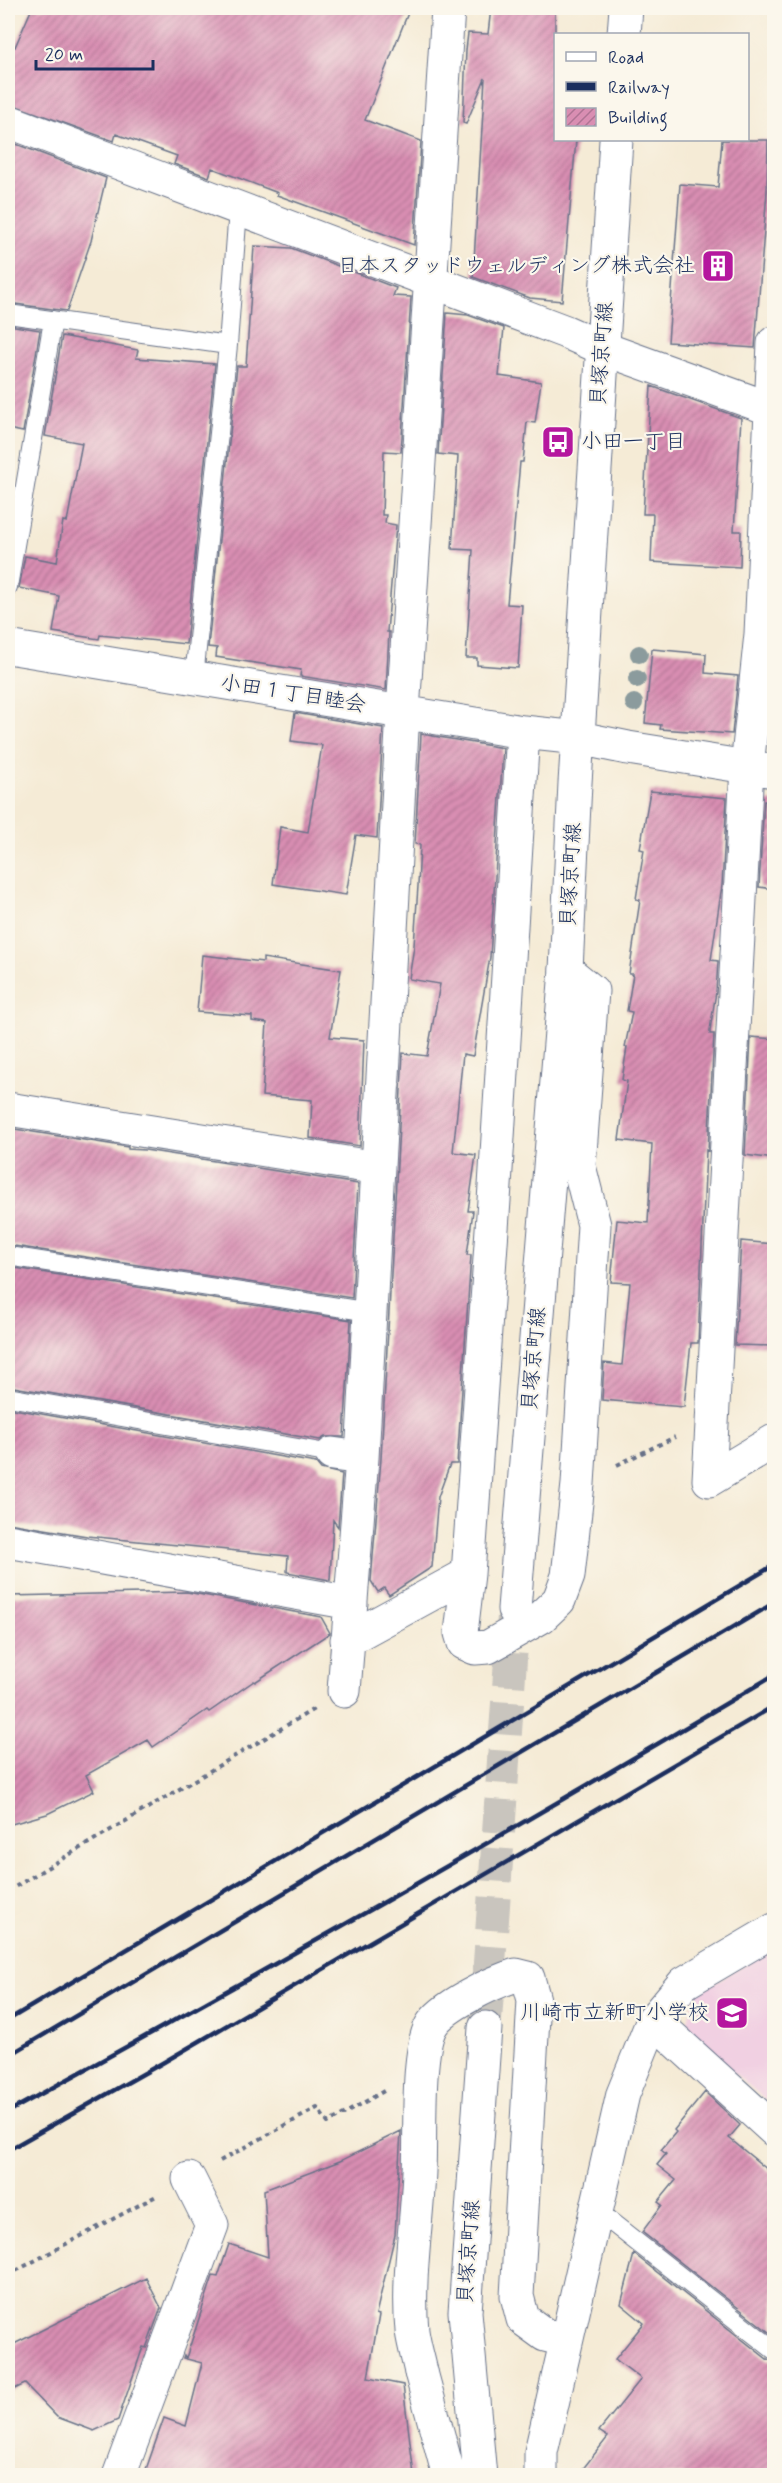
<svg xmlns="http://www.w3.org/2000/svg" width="782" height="2483" font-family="Mynerve,'Klee One',sans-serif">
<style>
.built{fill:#f1d0e2}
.building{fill:url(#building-hatch)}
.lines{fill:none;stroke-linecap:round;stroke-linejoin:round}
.tertiary-tunnel{stroke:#c9c5be;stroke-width:33;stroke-dasharray:33 16;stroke-linecap:butt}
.service-casing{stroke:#677188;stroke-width:20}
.minor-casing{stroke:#677188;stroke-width:35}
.tertiary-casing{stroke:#677188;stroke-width:35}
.path{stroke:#677188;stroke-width:4;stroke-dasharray:4.5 4.5;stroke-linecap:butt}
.service{stroke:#fff;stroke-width:18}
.minor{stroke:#fff;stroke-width:33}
.tertiary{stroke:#fff;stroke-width:33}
.rail{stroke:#1b2f5e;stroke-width:4.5}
.tree{fill:#8b9b9d}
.labels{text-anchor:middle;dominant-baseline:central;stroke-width:4.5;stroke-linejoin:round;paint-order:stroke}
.poi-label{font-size:21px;fill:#1b2f5e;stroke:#fbf7ec;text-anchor:end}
.street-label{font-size:21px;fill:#1b2f5e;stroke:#fbf7ec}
</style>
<defs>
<pattern id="building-hatch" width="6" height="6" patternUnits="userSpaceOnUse" patternTransform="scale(1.5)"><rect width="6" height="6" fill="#d98eb2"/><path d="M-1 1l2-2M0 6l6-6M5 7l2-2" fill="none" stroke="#af7494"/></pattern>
</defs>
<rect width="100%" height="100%" fill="#fbf7ec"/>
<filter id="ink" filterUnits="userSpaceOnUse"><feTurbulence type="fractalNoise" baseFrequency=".0167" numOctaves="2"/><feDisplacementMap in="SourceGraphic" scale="12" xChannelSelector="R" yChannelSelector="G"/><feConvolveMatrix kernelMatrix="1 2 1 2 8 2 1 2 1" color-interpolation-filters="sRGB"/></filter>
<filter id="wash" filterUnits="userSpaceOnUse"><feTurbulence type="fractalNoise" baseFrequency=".008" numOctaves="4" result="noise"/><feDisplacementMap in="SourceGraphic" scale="24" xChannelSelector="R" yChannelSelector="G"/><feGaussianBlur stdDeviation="1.35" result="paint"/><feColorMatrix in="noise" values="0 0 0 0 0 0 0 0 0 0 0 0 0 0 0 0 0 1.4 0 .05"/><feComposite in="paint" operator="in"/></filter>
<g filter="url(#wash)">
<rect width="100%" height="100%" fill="#f5ebd6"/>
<!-- built -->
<path class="built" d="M774 1949V2107L685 2032 695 1993Z"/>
<g id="blocks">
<!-- building -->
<path class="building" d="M32 8H410L365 120 421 141 414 245 277 195 278 193 212 168 209 177 174 164 177 156 116 134 114 141 8 103V44L15 47Z
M491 8H555V140H576L562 301 530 298 473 277 485 78 466 124 463 123 466 50 468 33 488 34Z
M722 140H768L767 191 755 348 668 342 680 184 718 187Z
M8 141 106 178 91 241 67 311 8 303Z
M254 246 291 248 396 288 393 296 411 297 401 452 384 451 382 515H386L385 523 396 525 387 632H389L386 690 300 676 301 670 216 657 217 648 208 647 237 366H246Z
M447 313 468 315 504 328 499 376 541 382 535 423 527 422 523 462H520L507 604 522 605 518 668 477 665V658H466L473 550 452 549 458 456 438 454Z
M8 325 40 330 23 432 8 429Z
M62 336 138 350 136 358 215 364 186 644 100 635 99 639 53 632 59 596 19 588 25 556 57 562 63 521 67 522 82 443 45 436Z
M651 386 741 418 734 531H741L740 567 651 562 653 514H643Z
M652 649 706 654 705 673 738 676 732 734 660 729 661 725 645 723Z
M774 685V737H769Z
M295 713 383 728 377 838 356 835 346 895 273 884 280 827 308 832 322 745 291 741Z
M421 734 503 748 490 957 473 1056 463 1054 453 1152 476 1155 468 1211H473L467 1255H471L457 1464H450L438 1497 432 1567 389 1595 384 1588 378 1592 371 1581 381 1459 403 1053 427 1056 440 984 409 979 414 946 418 886 420 845 415 844Z
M650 791 727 798 722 885 711 960 718 961 716 992 710 1030V1034H714L708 1151 706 1150 698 1343H691L684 1407 602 1400 604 1363 622 1365 630 1283 611 1282 617 1220 648 1223 652 1144 619 1140 627 1081 622 1080 627 1047H625L632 1012 627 1011 633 974H629L640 900 636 899 644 850 640 849Z
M764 801 774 802V889L759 887Z
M202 955 263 962V958L341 970 330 1037 364 1040 360 1146 310 1138 312 1100 262 1096 267 1023 252 1021V1016L197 1012Z
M751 1037 774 1039V1159L745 1155Z
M8 1128 128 1147V1149L145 1150 358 1184 352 1298 8 1245Z
M741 1241 774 1244V1346L735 1345Z
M8 1267 351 1320 344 1437H325L320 1440 8 1386Z
M8 1408 316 1463 321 1469 342 1474 338 1527 333 1520 330 1580 287 1572 288 1556 87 1536 8 1523Z
M187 1592 321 1617 330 1633 255 1682 254 1681 209 1712 207 1710 153 1747 148 1740 86 1775 94 1791 47 1814 8 1825V1596Z
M705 2092 740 2125 729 2138 774 2175V2336L642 2232 662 2205 658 2202 676 2180 657 2165 666 2154 661 2150 676 2132 674 2130Z
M401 2131 395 2235 376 2314 379 2315 368 2378 403 2385 414 2475H144L164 2418 186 2426 202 2363 183 2358 184 2355 186 2358 213 2276 218 2277 229 2244 268 2257 264 2190 340 2161Z
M634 2254 767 2359 774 2361V2475H578L608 2437 599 2431 641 2379 615 2359 644 2323 621 2304Z
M146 2278 161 2308 146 2348 143 2347 118 2420 94 2431 57 2417 25 2384 8 2392V2347Z"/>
</g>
</g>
<g filter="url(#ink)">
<use href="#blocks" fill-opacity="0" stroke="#677188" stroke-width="1.5"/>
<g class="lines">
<!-- tertiary-tunnel -->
<path class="tertiary-tunnel" d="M485 2028 514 1609"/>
<defs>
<path id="service" d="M8 314 228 345
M8 587 53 320
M194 678 228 345 238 209
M8 1256 370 1312
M8 1397 332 1454
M596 2210 774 2350"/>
<path id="minor" d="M8 121 566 332 602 348 774 410
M8 647 523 732 579 738
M523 732 495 1186 468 1574 461 1633 464 1643 475 1648 488 1647 541 1617 559 1600 568 1576 578 1484 594 1225 579 1166 592 991 566 970
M747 767 774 771
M8 1109 378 1168
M332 1454 362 1458
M709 1480 747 767 761 634 774 343
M709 1480 774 1441
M8 1541 351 1603
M347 1640 468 1574
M344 1691 362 1458 403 712 448 8
M774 1930 684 1983 653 2020 774 2130
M421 2372C418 2358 414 2345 412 2331 407 2278 417 2224 419 2171 421 2137 416 2053 431 2026 442 2006 494 1982 516 1975L528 1978 534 2000 517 2296 523 2319 545 2335 565 2340
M119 2476 212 2225 189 2179"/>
<path id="tertiary" d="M624 34 626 8
M579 738 628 748 747 767
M514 1609 566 970 575 783 616 140
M421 2372 449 2476
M480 2476 465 2312 485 2028
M541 2476V2452L623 2094 653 2020"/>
</defs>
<!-- service casing -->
<use href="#service" class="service-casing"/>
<!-- minor casing -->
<use href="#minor" class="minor-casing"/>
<!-- tertiary casing -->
<use href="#tertiary" class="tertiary-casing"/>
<!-- path -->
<path class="path" d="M617 1465 675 1437
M8 1891 314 1709
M220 2161 317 2108 328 2123 384 2091
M8 2275 158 2195"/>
<!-- service -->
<use href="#service" class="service"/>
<!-- minor -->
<use href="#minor" class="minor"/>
<!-- tertiary -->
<use href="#tertiary" class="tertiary"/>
<!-- rail -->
<path class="rail" d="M8 2020 774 1565
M8 2056 774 1603
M8 2112C266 1971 522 1825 774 1675
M8 2150 164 2062 774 1706"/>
</g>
<!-- trees -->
<g class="tree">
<circle cx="639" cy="654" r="9"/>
<circle cx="637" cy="679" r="9"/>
<circle cx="634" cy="703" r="9"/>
</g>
</g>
<!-- icons -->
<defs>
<symbol id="building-square" viewBox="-11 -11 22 22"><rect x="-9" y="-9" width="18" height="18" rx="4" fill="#b5179e" stroke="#fbf7ec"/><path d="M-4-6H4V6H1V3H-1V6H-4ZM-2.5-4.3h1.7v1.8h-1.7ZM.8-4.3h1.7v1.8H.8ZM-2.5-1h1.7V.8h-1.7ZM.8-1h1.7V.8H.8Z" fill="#fff"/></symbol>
<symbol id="bus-square" viewBox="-11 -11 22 22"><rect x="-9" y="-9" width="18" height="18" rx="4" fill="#b5179e" stroke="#fbf7ec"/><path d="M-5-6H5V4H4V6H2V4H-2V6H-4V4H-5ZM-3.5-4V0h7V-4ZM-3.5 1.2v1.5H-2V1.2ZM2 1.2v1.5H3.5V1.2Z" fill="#fff"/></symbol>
<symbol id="school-square" viewBox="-11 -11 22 22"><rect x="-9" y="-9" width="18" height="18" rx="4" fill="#b5179e" stroke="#fbf7ec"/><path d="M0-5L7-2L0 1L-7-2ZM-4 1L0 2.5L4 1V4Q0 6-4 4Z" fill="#fff"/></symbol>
</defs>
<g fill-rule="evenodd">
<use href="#building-square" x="699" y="247" width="38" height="38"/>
<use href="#bus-square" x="539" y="423" width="38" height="38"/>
<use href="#school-square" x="713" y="1994" width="38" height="38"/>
</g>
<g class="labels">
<!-- poi labels -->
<g class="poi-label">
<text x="695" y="266">日本スタッドウェルディング株式会社</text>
<text x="581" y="442" text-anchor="start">小田一丁目</text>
<text x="709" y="2013">川崎市立新町小学校</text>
</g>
<!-- street labels -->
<g class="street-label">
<text transform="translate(602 354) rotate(-86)">貝塚京町線</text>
<text transform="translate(293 694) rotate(9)">小田１丁目睦会</text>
<text transform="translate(571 875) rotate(-87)">貝塚京町線</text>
<text transform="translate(534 1359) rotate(-85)">貝塚京町線</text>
<text transform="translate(469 2252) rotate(-86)">貝塚京町線</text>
</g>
</g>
<!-- margin -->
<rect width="782" height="2483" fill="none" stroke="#fbf7ec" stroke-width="30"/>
<!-- legend -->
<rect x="554" y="33" width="195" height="108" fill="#fbf7ec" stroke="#a1a7b3" stroke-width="1.5"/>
<rect x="566" y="52" width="30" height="9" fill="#ffffff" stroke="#a1a7b3" stroke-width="1.5"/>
<text x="608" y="63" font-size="18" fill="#1b2f5e">Road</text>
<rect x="566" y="82" width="30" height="9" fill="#1b2f5e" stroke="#a1a7b3" stroke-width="1.5"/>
<text x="608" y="93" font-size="18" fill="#1b2f5e">Railway</text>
<rect x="566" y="108" width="30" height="18" fill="url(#building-hatch)" stroke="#a1a7b3" stroke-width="1.5"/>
<text x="608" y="123" font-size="18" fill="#1b2f5e">Building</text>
<!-- scale -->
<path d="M36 60v9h117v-9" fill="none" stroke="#1b2f5e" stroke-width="3"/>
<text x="45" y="60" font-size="18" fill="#1b2f5e" stroke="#fbf7ec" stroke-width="4.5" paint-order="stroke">20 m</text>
</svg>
